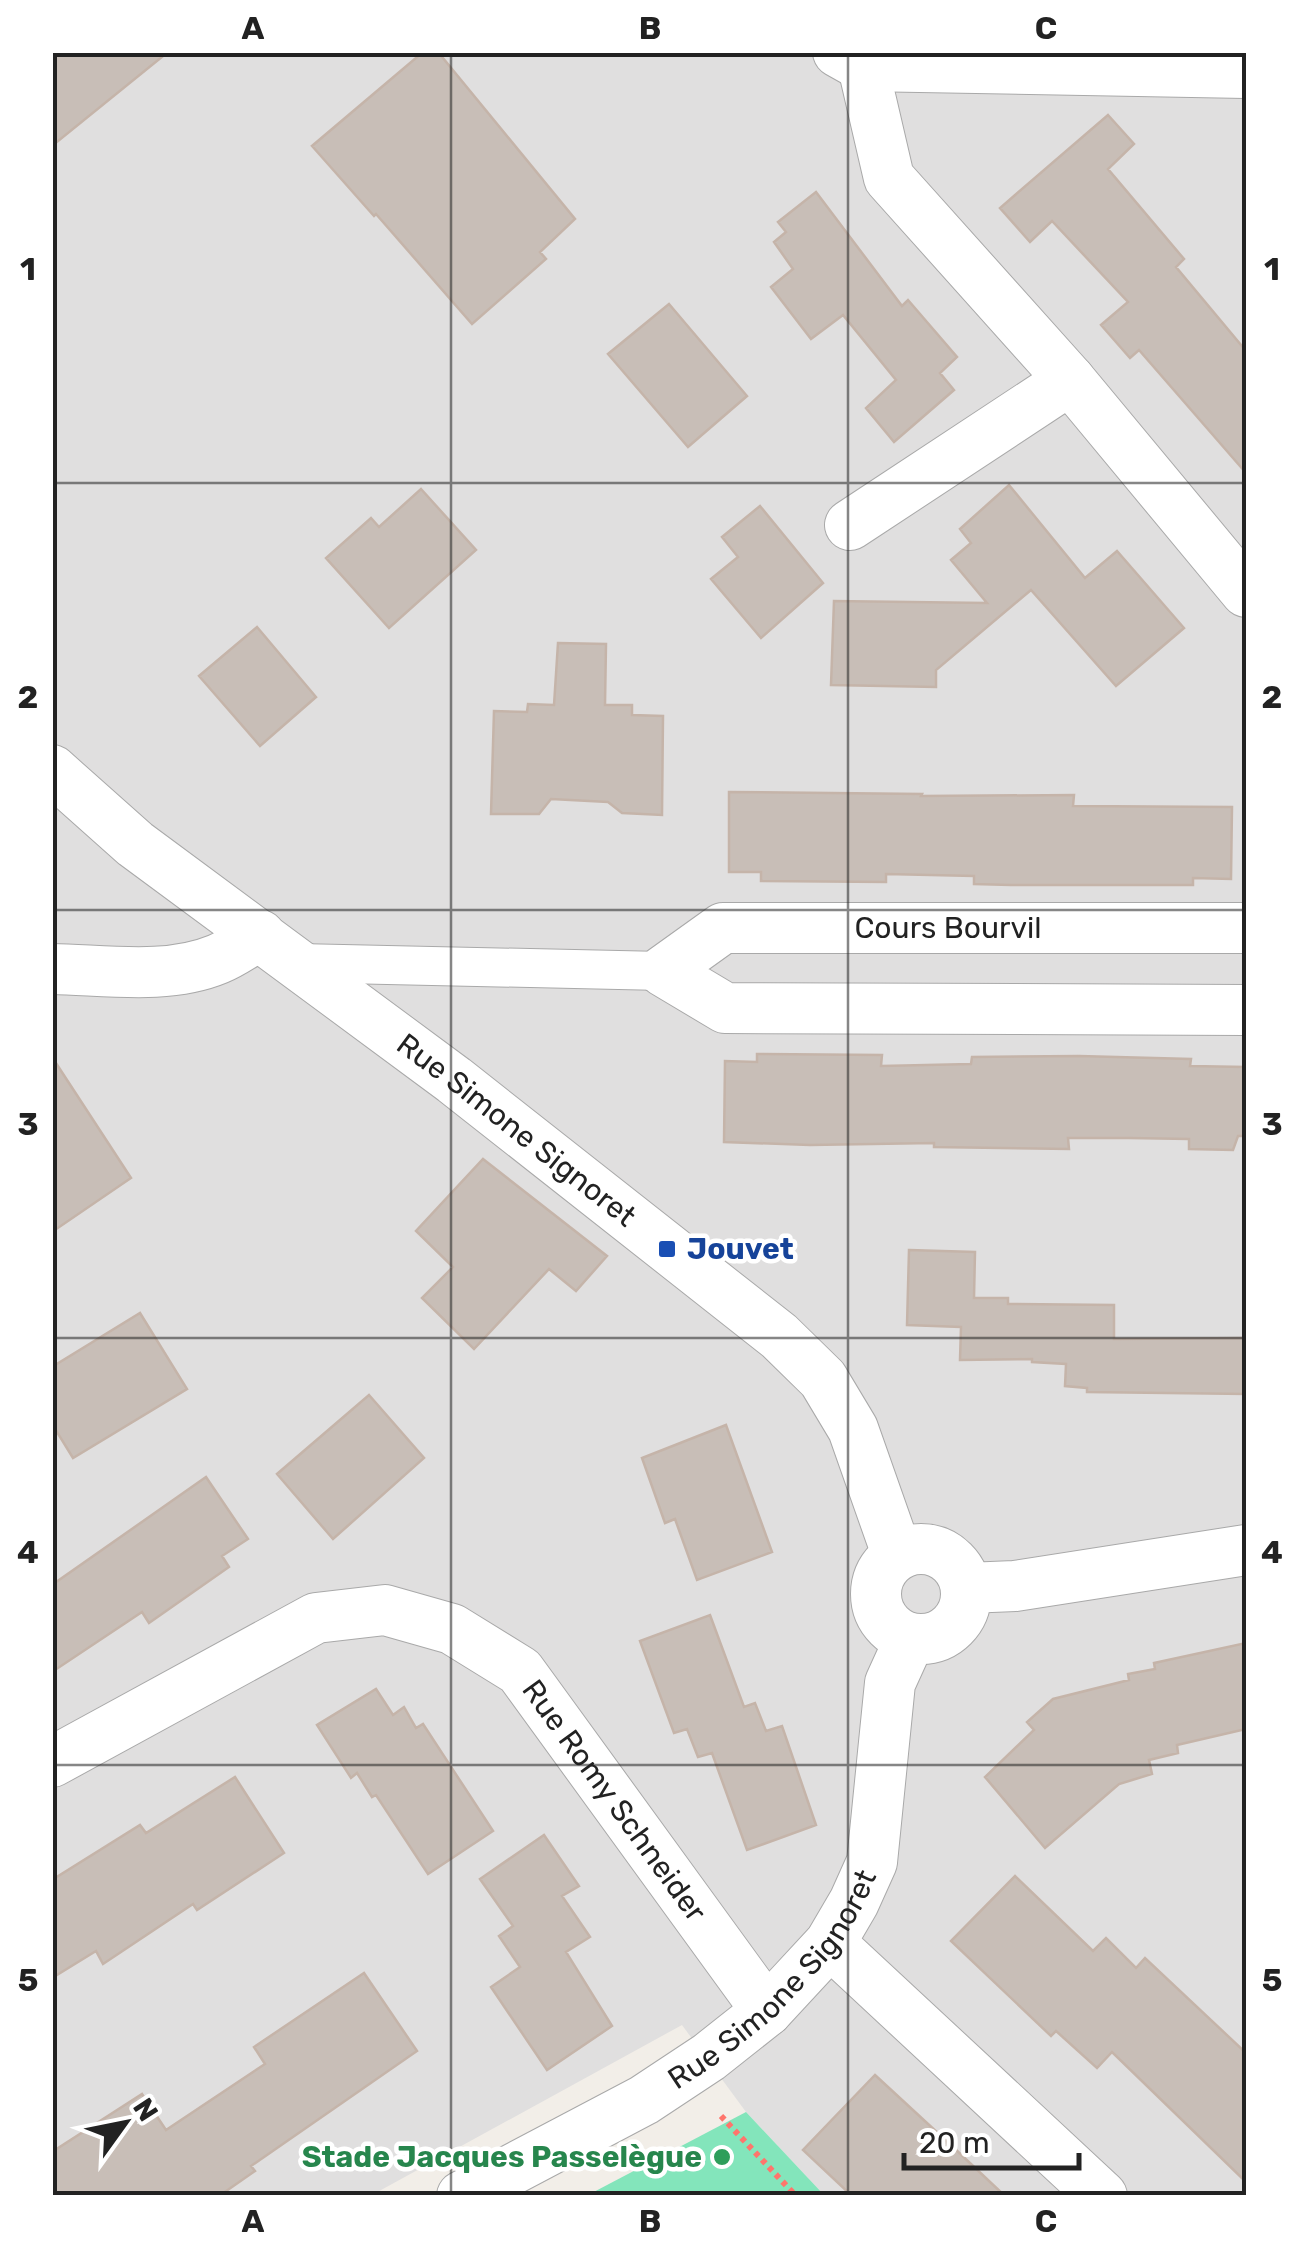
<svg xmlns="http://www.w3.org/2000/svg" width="1299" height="2248" font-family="Rubik,sans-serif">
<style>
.residential{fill:#e0dfdf}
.pitch{fill:#83e5bb}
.building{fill:#c8beb7;stroke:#c5b4a9;stroke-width:2.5}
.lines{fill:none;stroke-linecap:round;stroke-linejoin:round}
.pedestrian-casing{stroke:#a9a9a9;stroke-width:40}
.minor-casing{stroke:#a9a9a9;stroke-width:52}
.path{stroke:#ff756c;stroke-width:6;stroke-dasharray:5 5;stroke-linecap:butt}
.pedestrian{stroke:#fff;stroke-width:38}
.minor{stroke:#fff;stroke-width:50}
.grid{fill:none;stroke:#222;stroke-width:2.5;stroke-opacity:0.55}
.transit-dot{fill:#1a4fb4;stroke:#fff;stroke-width:4}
.leisure-dot{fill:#2e9e5b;stroke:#fff;stroke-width:4}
.labels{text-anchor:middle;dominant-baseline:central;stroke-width:9;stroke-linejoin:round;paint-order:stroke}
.street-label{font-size:30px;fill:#222;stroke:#fff}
.transit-label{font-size:30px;font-weight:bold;fill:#164399;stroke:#fff;text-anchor:start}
.leisure-label{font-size:30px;font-weight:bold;fill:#27864d;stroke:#fff;text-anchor:end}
.neatline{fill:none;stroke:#222;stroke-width:4}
.grid-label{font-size:32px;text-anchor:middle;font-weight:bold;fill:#222}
</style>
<rect width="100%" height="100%" fill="#f2eee8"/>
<!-- residential -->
<path class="residential" d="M52 53H1246V2195H824L746 2112 682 2025 372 2195H53Z"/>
<!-- pitch -->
<path class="pitch" d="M746 2112 824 2195H588Z"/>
<!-- building -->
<path class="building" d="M52 52H168L52 146Z
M423 52H438L575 219 540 252 546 259 472 324 376 214 374 216 312 146Z
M1108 115 1134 144 1108 169 1184 259 1176 267 1246 351V473L1139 350 1130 358 1101 325 1128 302 1052 221 1030 242 1000 208Z
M816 192 902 306 908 300 957 357 940 373 954 390 894 442 866 408 896 380 843 315 811 339 771 287 793 269 774 242 786 232 778 222Z
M669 304 747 396 688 447 608 354Z
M1009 485 1085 578 1117 551 1184 628 1116 686 1031 590 936 670V687L831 685 834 601 987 603 951 560 971 543 960 529Z
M421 489 476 550 389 628 326 558 371 518 379 527Z
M760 506 823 583 761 638 711 579 738 557 722 537Z
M257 627 316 697 260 746 199 676Z
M558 643 606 644 605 705H632V715L663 716 662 815 622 813 608 802 551 799 539 814H491L494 711 527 712 528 704 554 705Z
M729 792 922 794 921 796 1074 795 1073 806 1232 807 1231 879 1193 878V885H1011L974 884V876L886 874V882L761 881V872H729Z
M757 1054 882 1055 881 1066 971 1064 972 1057 1079 1056 1191 1059 1190 1066 1246 1067V1136H1238L1233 1150 1189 1149V1139L1129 1138H1068L1069 1149 934 1147V1143L810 1145 724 1142 725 1061 757 1062Z
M52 1057 131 1178 52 1232Z
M483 1159 607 1256 576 1291 549 1269 474 1349 422 1298 453 1267 416 1231Z
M909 1250 975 1252 974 1298H1008V1304L1114 1305V1339L1246 1338V1394L1087 1392V1388L1065 1386 1066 1364 1032 1362V1359L960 1360 961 1327 907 1325Z
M140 1313 187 1389 73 1458 52 1424V1367Z
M369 1395 424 1458 333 1539 277 1474Z
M726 1425 772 1552 697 1580 675 1519 665 1523 642 1458Z
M206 1477 248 1539 222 1556 229 1567 149 1623 142 1612 52 1672V1585Z
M710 1615 744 1707 755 1703 766 1731 782 1726 816 1825 747 1850 712 1753 698 1757 687 1729 674 1733 640 1641Z
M1246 1643V1729L1177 1745 1178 1753 1149 1760 1152 1774 1119 1784 1045 1848 985 1777 1034 1730 1027 1722 1053 1699 1129 1680 1128 1674 1155 1669 1154 1663Z
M376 1689 393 1715 404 1707 416 1728 423 1724 493 1831 428 1874 376 1795 372 1797 357 1773 351 1778 317 1725Z
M235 1777 284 1853 197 1910 193 1904 103 1964 96 1951 52 1978V1880L140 1825 146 1833Z
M544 1835 579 1886 562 1896 590 1937 566 1952 612 2026 547 2070 491 1987 520 1967 499 1936 513 1926 480 1879Z
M1015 1876 1093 1951 1106 1938 1136 1968 1145 1958 1246 2053V2182L1112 2052 1097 2068 1056 2031 1051 2036 951 1941Z
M364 1973 417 2051 251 2166 255 2171 219 2196H52V2152L142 2094 166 2130 265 2064 254 2047Z
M875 2075 953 2147 1005 2196H852L803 2150Z"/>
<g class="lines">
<defs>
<path id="pedestrian" d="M298 963 663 971"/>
<g id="minor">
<path d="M838 52 863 66 1246 73"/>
<path d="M863 66 889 178 1070 380 1246 592"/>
<path d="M850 525 1070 380"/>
<path id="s1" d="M52 770 135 844 454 1080 779 1336 823 1379 853 1429 897 1554"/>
<path d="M1246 928H723L663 971 725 1008 1246 1010"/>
<path d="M52 969C106 970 168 980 218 959 233 953 246 943 260 935"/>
<circle cx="921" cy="1594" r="45"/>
<path d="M967 1588 1015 1586 1246 1550"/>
<path id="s2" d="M52 1762 316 1618 385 1610 452 1629 520 1671 767 2011"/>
<path d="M830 1943 1102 2196"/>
<path id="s3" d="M462 2196 644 2100 709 2057 767 2011 830 1943 854 1902 872 1862 890 1683 910 1639"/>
</g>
</defs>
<!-- pedestrian casing -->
<use href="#pedestrian" class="pedestrian-casing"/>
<!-- minor casing -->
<use href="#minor" class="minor-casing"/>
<!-- path -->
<path class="path" d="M721 2116 796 2196"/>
<!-- pedestrian -->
<use href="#pedestrian" class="pedestrian"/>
<!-- minor -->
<use href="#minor" class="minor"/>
</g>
<!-- grid -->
<path class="grid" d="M451 52V2196M848 52V2196M52 483H1246M52 910H1246M52 1338H1246M52 1765H1246"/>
<!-- markers -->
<rect class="transit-dot" x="657" y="1239" width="20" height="20" rx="5"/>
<circle class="leisure-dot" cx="722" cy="2157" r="10"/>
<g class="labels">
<!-- street labels -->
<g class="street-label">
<text x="948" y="928">Cours Bourvil</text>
<text stroke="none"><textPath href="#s1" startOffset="588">Rue Simone Signoret</textPath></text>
<text stroke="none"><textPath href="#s2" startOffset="680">Rue Romy Schneider</textPath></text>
<text stroke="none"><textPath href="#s3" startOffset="385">Rue Simone Signoret</textPath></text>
</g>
<!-- transit labels -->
<g class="transit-label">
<text x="687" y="1249">Jouvet</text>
</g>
<!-- leisure labels -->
<g class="leisure-label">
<text x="702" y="2157">Stade Jacques Passelègue</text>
</g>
</g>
<!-- border -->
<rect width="1299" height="2248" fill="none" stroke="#ffffff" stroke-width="110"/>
<!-- north arrow -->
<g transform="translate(125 2123) rotate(57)" stroke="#ffffff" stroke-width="8" paint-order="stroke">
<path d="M0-8L18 38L0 25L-18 38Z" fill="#222222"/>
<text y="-15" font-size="28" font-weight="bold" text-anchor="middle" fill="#222222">N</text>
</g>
<!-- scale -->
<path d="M904 2153v15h175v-15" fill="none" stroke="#222222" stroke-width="5"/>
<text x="919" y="2153" font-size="30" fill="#222222" stroke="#ffffff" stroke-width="8" paint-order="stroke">20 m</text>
<rect x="55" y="55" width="1189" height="2138" class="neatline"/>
<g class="grid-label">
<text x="253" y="39">A</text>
<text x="650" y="39">B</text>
<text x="1046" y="39">C</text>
<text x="28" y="280">1</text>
<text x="1272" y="280">1</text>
<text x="28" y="708">2</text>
<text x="1272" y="708">2</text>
<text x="28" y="1135">3</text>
<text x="1272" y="1135">3</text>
<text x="28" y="1563">4</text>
<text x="1272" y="1563">4</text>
<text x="28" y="1991">5</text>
<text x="1272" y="1991">5</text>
<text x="253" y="2232">A</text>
<text x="650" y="2232">B</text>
<text x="1046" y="2232">C</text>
</g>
</svg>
